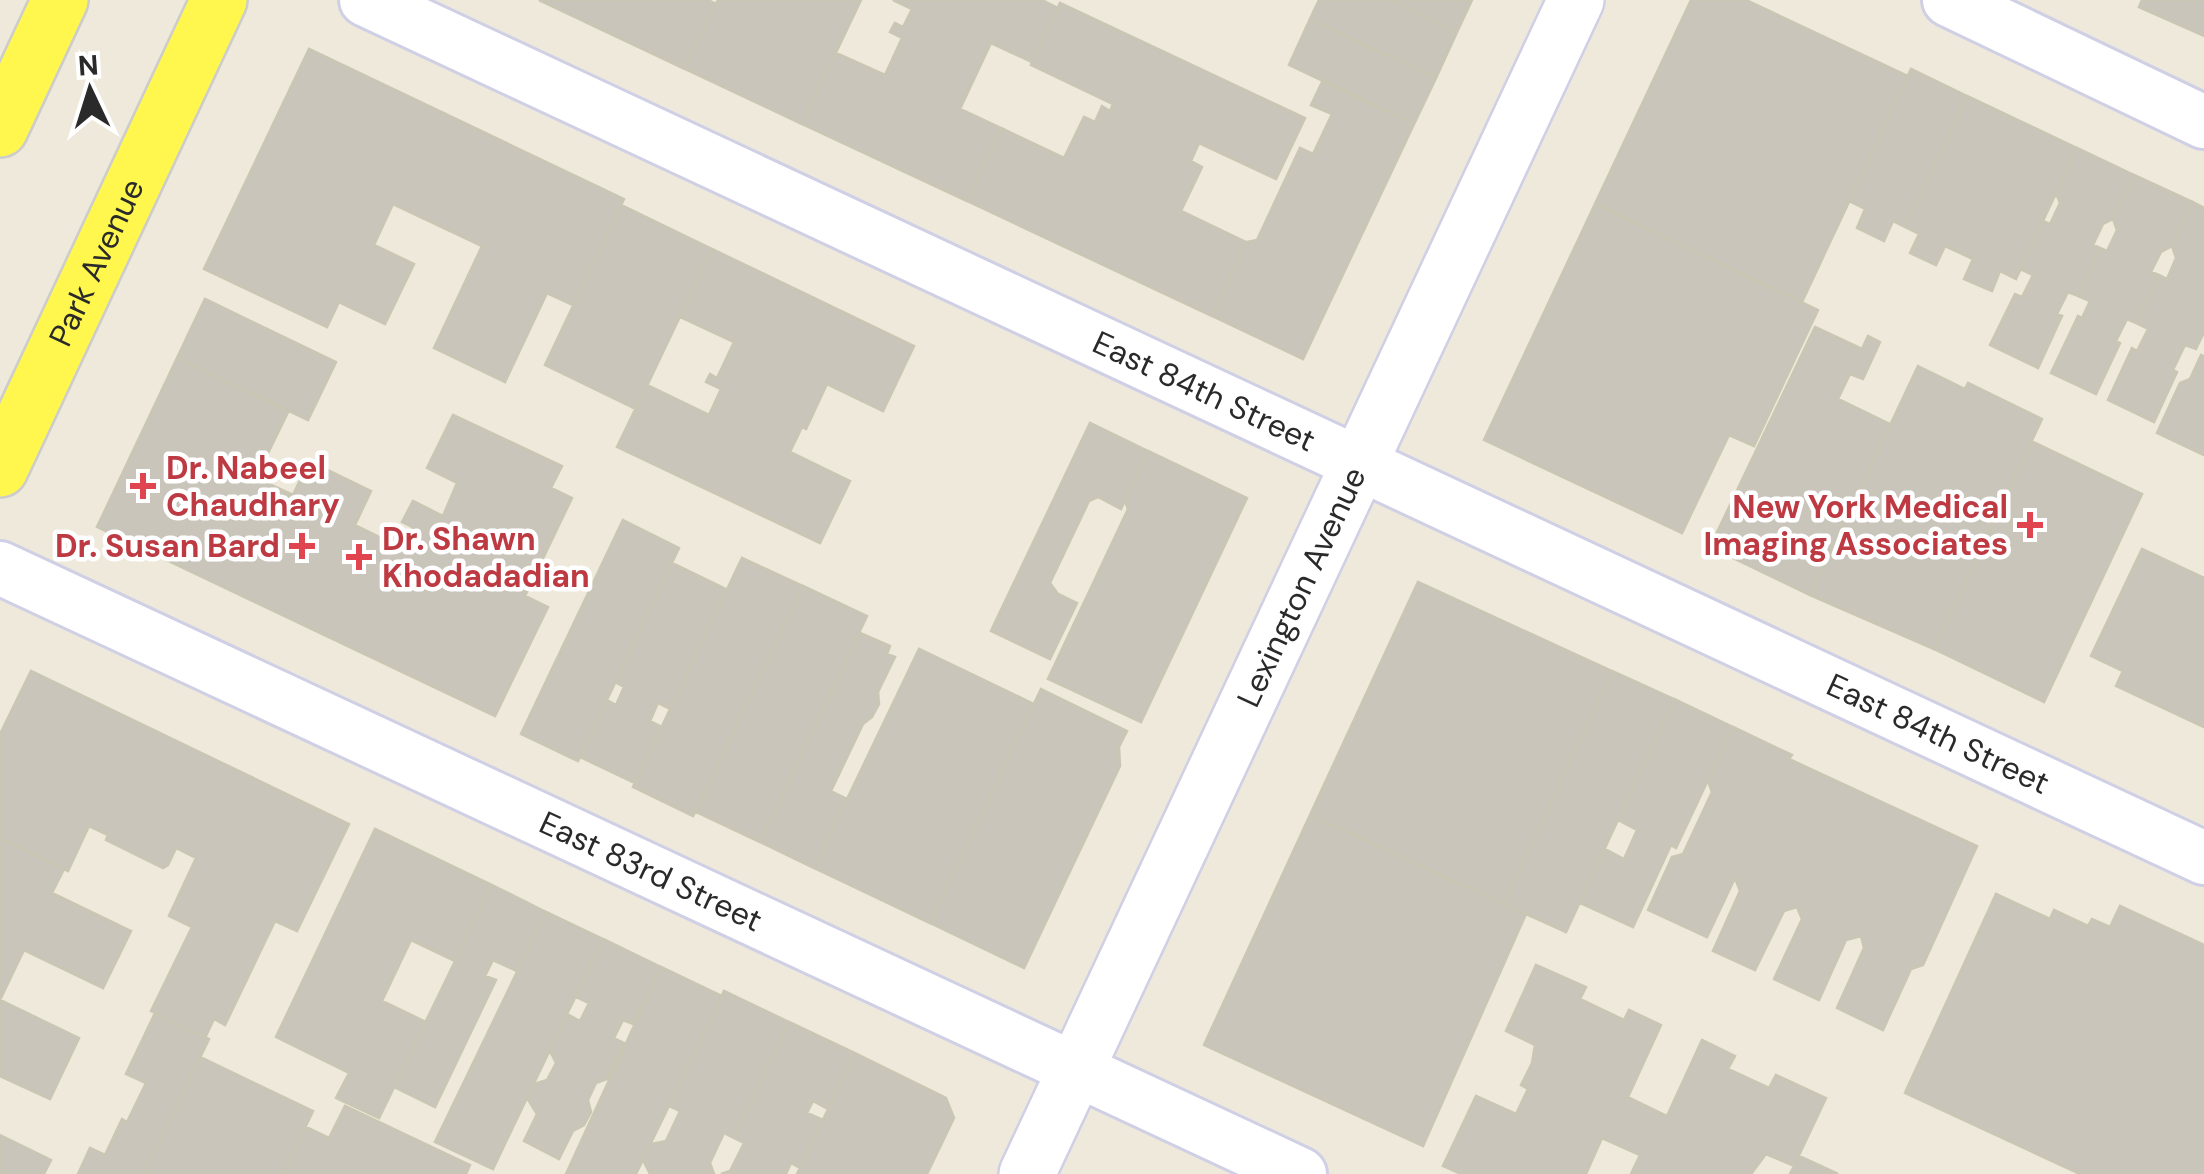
<svg xmlns="http://www.w3.org/2000/svg" width="2204" height="1174" font-family="'DM Sans',sans-serif">
<style>
.building{fill:#c9c5ba;stroke:#c9c6b3;stroke-width:2.5}
.lines{fill:none;stroke-linecap:round;stroke-linejoin:round}
.street-casing{stroke:#cfcfe5;stroke-width:58}
.secondary-casing{stroke:#cfcfe5;stroke-width:60}
.primary-casing{stroke:#ccc;stroke-width:60}
.street{stroke:#fff;stroke-width:52}
.secondary{stroke:#fff;stroke-width:55}
.primary{stroke:#fff74e;stroke-width:55}
.health-dot{fill:#e0444e;stroke:#fff;stroke-width:4}
.labels{text-anchor:middle;dominant-baseline:central;stroke-width:9;stroke-linejoin:round;paint-order:stroke}
.street-label{font-size:32px;fill:#2a2a2a;stroke:#fff}
.health-label{font-size:32px;font-weight:bold;fill:#be3a42;stroke:#fff;text-anchor:start}
</style>
<rect width="100%" height="100%" fill="#eee9da"/>
<!-- building -->
<path class="building" d="M539 0H708L716 4 685 69Z
M718 0H861L802 124 685 69Z
M893 0H1042L1058 8 1032 62 991 43 960 109 1001 128 967 201 802 124 836 53 885 75 902 38 890 32 895 23 903 27 912 9Z
M1319 0H1391L1457 32 1436 78 1310 19Z
M1391 0H1472L1457 32Z
M1691 0H1746L1908 76 1802 302 1595 204Z
M2142 0H2204V36L2139 7Z
M1060 3 1305 118 1276 179 1199 143 1191 161 1202 167 1181 211 1246 242 1212 316 967 201 1001 128 1064 158 1084 117 1095 122 1102 106 1110 111 1113 104 1031 65Z
M1310 19 1436 78 1414 124 1289 65Z
M309 49 624 199 573 305 547 293 505 382 434 348 482 246 393 204 374 245 414 264 385 324 339 302 327 327 204 269Z
M1911 69 1967 96 1905 227 1893 221 1884 241 1857 228 1865 209 1849 201Z
M1323 80 1414 124 1303 359 1212 316 1246 242 1257 240 1300 148 1313 154 1332 114 1311 105Z
M1967 96 2077 148 2016 279 2000 271 1992 291 1964 279 1973 259 1945 246 1936 265 1910 253 1919 234 1905 227Z
M2077 148 2134 175 2113 219 2103 224 2093 245 2100 248 2078 296 2068 292 2057 314 2062 316 2038 368 1990 345 2015 294 2022 297 2033 275 2020 269 2043 221 2050 224 2060 203 2056 193Z
M2134 175 2193 202 2172 246 2161 252 2151 272 2159 275 2136 323 2127 319 2116 341 2120 343 2096 394 2051 373 2078 316 2082 318 2090 301 2078 296 2100 248 2107 251 2117 230 2113 219Z
M2193 202 2204 208V332L2196 349 2185 345 2173 370 2177 372 2154 422 2108 400 2132 348 2137 351 2148 329 2136 323 2159 275 2167 279 2176 258 2172 246Z
M1595 204 1818 310 1754 446 1729 435 1682 533 1484 440Z
M621 205 712 249 636 409 545 365Z
M712 249 914 346 883 411 827 384 806 429 802 427 790 452 850 481 820 543 617 447 647 385 709 415 721 389 706 382 710 374 717 378 734 342 680 317Z
M205 299 336 362 308 420 177 358Z
M1815 327 1862 349 1868 336 1880 342 1863 379 1850 374 1838 399 1890 424 1810 595 1710 547Z
M2201 355 2204 356V455L2157 433 2180 383 2190 379Z
M177 358 288 412 256 478 293 495 309 461 371 491 355 525 402 548 412 527 402 522 413 501 443 516 457 483 427 468 453 415 562 466 551 488 572 498 525 596 548 607 495 716 97 527Z
M1918 366 1965 389 1968 383 2042 419 1934 649 1810 595Z
M1090 423 1148 451 1121 509 1098 497 1089 501 1050 583 1058 594 1077 603 1050 659 991 631Z
M2031 441 2142 494 2044 702 1934 649Z
M1148 451 1247 498 1141 722 1048 679 1128 509 1125 501Z
M623 520 679 548 578 761 521 734Z
M2142 549 2204 578V727L2116 686 2123 671 2091 656Z
M742 558 803 586 693 816 633 787Z
M672 563 726 589 670 709 658 703 650 721 662 727 635 783 580 757 607 700 616 705 624 687 615 682Z
M1418 582 1612 671 1504 904 1310 815Z
M803 586 867 616 760 842 696 812Z
M860 633 890 646 887 654 895 657 878 692 879 704 872 717 863 724 831 791 847 799 814 868 760 842Z
M919 649 1034 704 930 923 814 868Z
M31 671 349 824 297 931 275 921 225 1025 214 1019 205 1038 151 1011 192 927 169 916 196 858 176 848 168 865 163 868 106 840 108 835 89 826 68 871 0 838V734Z
M1612 671 1674 699 1566 932 1504 904Z
M1041 689 1127 731 1119 747 1120 766 1024 968 930 923Z
M1674 699 1733 727 1676 848 1671 845 1633 927 1580 903 1605 849 1624 859 1637 830 1618 820Z
M1733 727 1792 755 1789 759 1977 846 1923 965 1911 969 1883 1030 1837 1008 1864 948 1861 936 1846 940 1819 1000 1774 979 1802 919 1797 907 1784 911 1755 970 1713 951 1740 891 1735 878 1707 937 1648 910 1672 857 1683 854 1712 792 1708 781Z
M1310 815 1526 914 1423 1146 1204 1045Z
M375 829 492 885 455 961 411 940 382 1001 426 1022 379 1118 336 1098 349 1073 276 1037Z
M0 838 64 869 52 893 131 931 103 988 24 950 0 1000 79 1038 50 1099 0 1076Z
M492 885 546 912 517 971 493 960 485 976 496 980 435 1107 394 1087Z
M1996 894 2050 919 2054 910 2088 926 2092 919 2110 927 2120 906 2204 945V1174H2080L1905 1093Z
M546 912 603 939 493 1169 435 1142Z
M603 939 661 967 633 1024 623 1020 614 1038 624 1043 607 1079 596 1083 588 1100 591 1112 584 1125 573 1131 559 1159 524 1141 537 1114 527 1098 534 1084 547 1080 556 1063 550 1051 567 1014 580 1021 589 1003 576 997Z
M1536 965 1586 987 1580 999 1624 1020 1629 1010 1661 1025 1628 1097 1667 1116 1702 1040 1735 1056 1728 1069 1769 1088 1776 1075 1826 1098 1794 1166 1766 1154 1751 1174H1631L1640 1155 1602 1138 1586 1174H1461L1443 1166 1476 1096 1516 1114 1528 1089 1521 1085 1532 1063 1535 1045 1506 1031Z
M661 967 722 996 636 1174H566Z
M724 991 789 1022 734 1138 724 1133 710 1163 714 1174H650L643 1160 651 1144 666 1141 680 1111 669 1106Z
M155 1013 209 1039 144 1174H78L90 1148 105 1155 122 1119 127 1122 146 1083 126 1074Z
M789 1022 855 1053 828 1109 813 1101 807 1113 823 1120 800 1168 791 1163 786 1174H721L730 1171 744 1143 734 1138Z
M855 1053 946 1098 954 1118 927 1174H797Z
M200 1057 313 1111 283 1174H144Z
M345 1106 470 1165 466 1174H283L306 1127 329 1138Z
M0 1135 51 1160 44 1174H0Z
M1799 1156 1838 1174H1790Z"/>
<g class="lines">
<defs>
<g id="street">
<path id="s1" d="M366 0 2204 858"/>
<path d="M1949 0 2204 122"/>
<path id="s2" d="M0 568 1300 1174"/>
</g>
<g id="secondary">
<path id="s3" d="M1027 1174 1576 0"/>
</g>
<g id="primary">
<path d="M0 129 60 0"/>
<path id="s4" d="M0 469 219 0"/>
</g>
</defs>
<!-- street casing -->
<use href="#street" class="street-casing"/>
<!-- secondary casing -->
<use href="#secondary" class="secondary-casing"/>
<!-- primary casing -->
<use href="#primary" class="primary-casing"/>
<!-- street -->
<use href="#street" class="street"/>
<!-- secondary -->
<use href="#secondary" class="secondary"/>
<!-- primary -->
<use href="#primary" class="primary"/>
</g>
<!-- markers -->
<g class="health-dot">
<path d="M138 471h10v10h10v10h-10v10h-10v-10h-10v-10h10z"/>
<path d="M2025 510h10v10h10v10h-10v10h-10v-10h-10v-10h10z"/>
<path d="M297 531h10v10h10v10h-10v10h-10v-10h-10v-10h10z"/>
<path d="M354 542h10v10h10v10h-10v10h-10v-10h-10v-10h10z"/>
</g>
<g class="labels">
<!-- street labels -->
<g class="street-label">
<text stroke="none"><textPath href="#s4" startOffset="228">Park Avenue</textPath></text>
<text stroke="none"><textPath href="#s1" startOffset="925">East 84th Street</textPath></text>
<text stroke="none"><textPath href="#s3" startOffset="648">Lexington Avenue</textPath></text>
<text stroke="none"><textPath href="#s1" startOffset="1735">East 84th Street</textPath></text>
<text stroke="none"><textPath href="#s2" startOffset="718">East 83rd Street</textPath></text>
</g>
<!-- health labels -->
<g class="health-label">
<text x="166" y="468">Dr. Nabeel<tspan x="166" dy="37">Chaudhary</tspan></text>
<text x="2008" y="507" text-anchor="end">New York Medical<tspan x="2008" dy="37">Imaging Associates</tspan></text>
<text x="382" y="539">Dr. Shawn<tspan x="382" dy="37">Khodadadian</tspan></text>
<text x="280" y="546" text-anchor="end">Dr. Susan Bard</text>
</g>
</g>
<!-- north arrow -->
<g transform="translate(90 90) rotate(356)" stroke="#ffffff" stroke-width="8" paint-order="stroke">
<path d="M0-8L18 38L0 25L-18 38Z" fill="#2a2a2a"/>
<text y="-15" font-size="28" font-weight="bold" text-anchor="middle" fill="#2a2a2a">N</text>
</g>
</svg>
